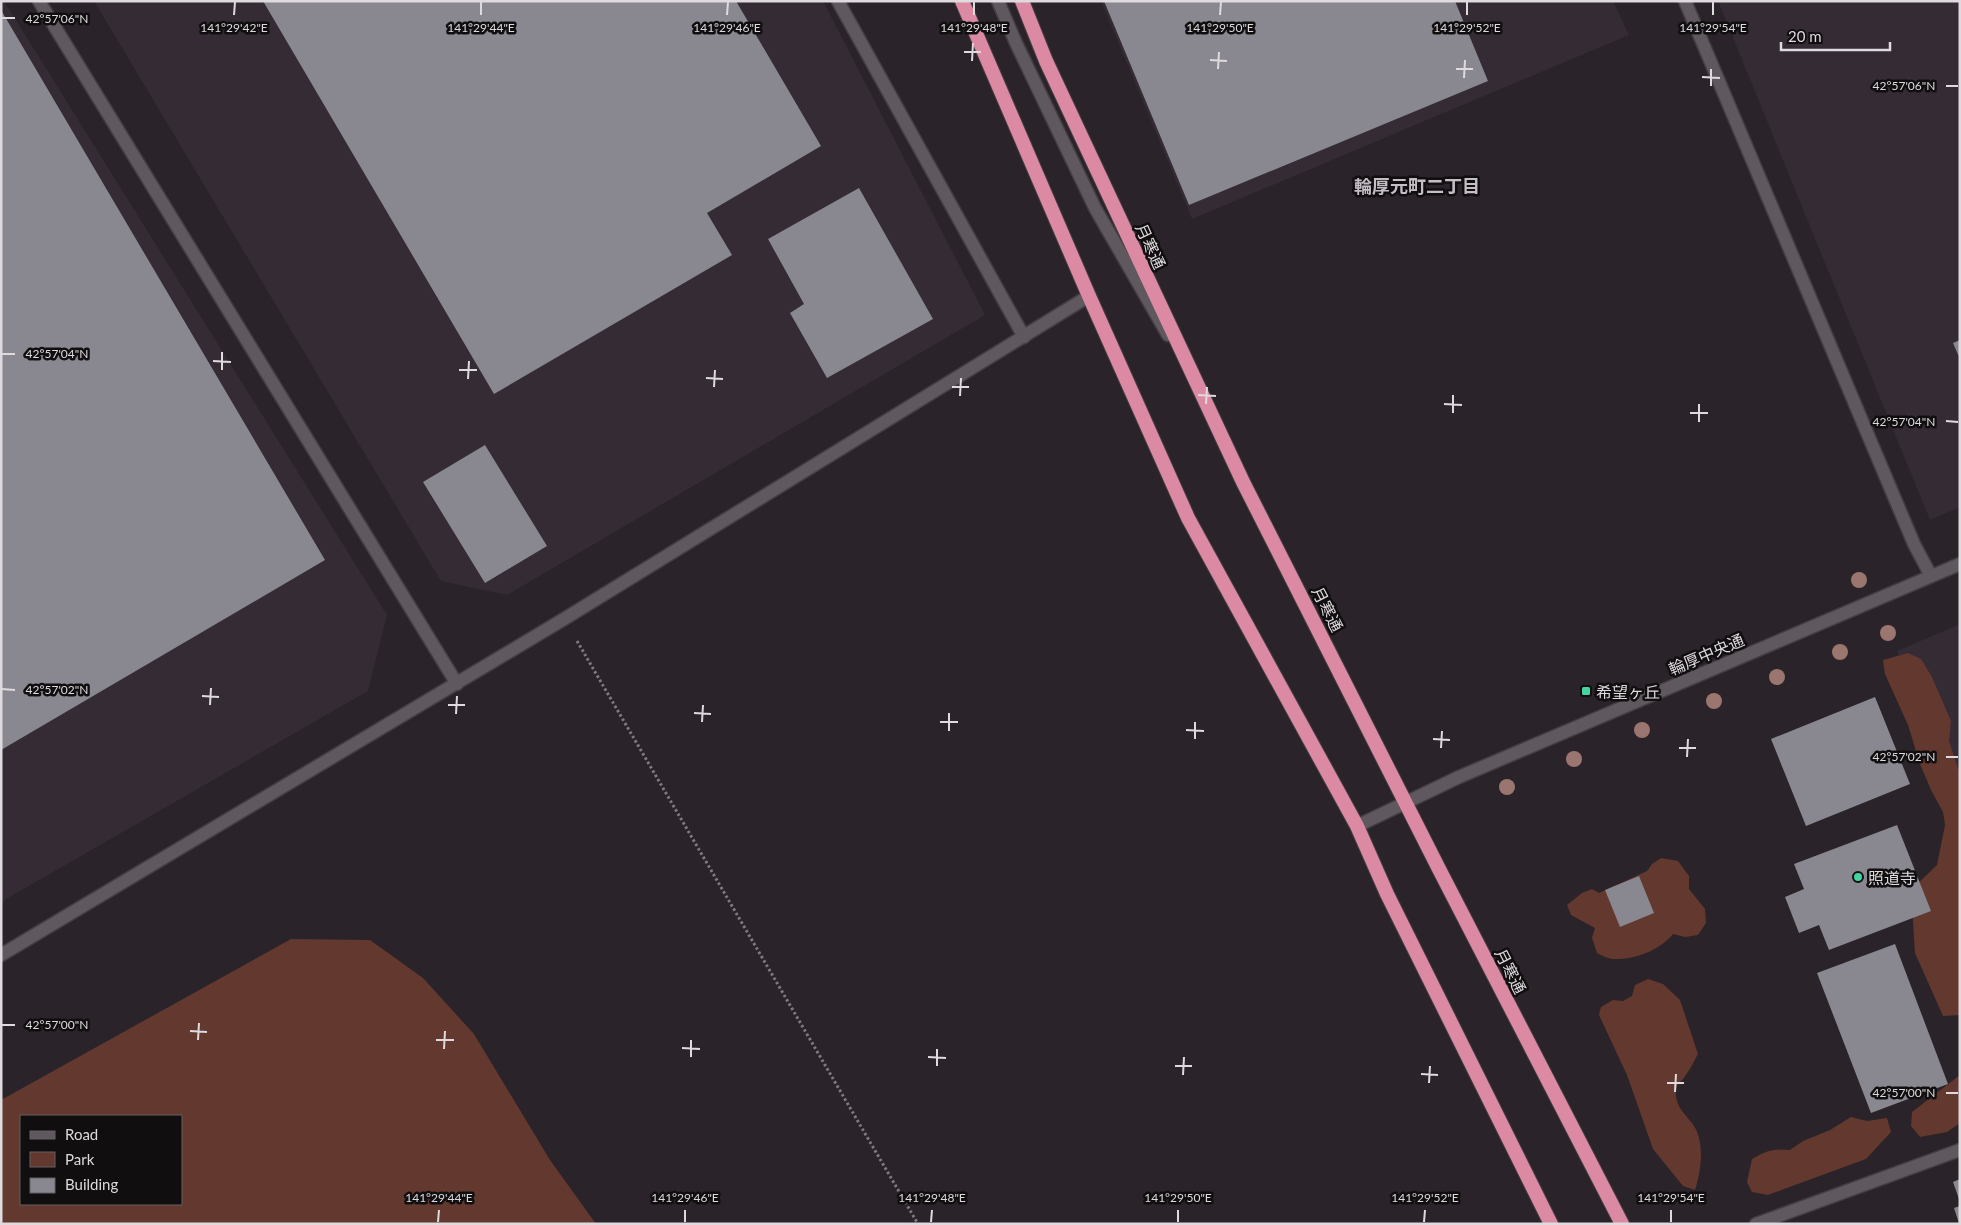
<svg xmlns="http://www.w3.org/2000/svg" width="1961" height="1225" font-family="Lato,'Noto Sans JP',sans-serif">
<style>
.built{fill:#352b35}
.green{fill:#63382e;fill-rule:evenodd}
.building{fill:#898891}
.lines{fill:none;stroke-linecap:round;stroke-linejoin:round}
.service-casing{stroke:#433e43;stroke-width:15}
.minor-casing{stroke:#433e43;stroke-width:15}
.tertiary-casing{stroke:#433e43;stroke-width:15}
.secondary-casing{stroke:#433e43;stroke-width:15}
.trunk-casing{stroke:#433e43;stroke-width:16}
.path{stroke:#7f7a7f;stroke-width:3;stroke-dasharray:2.5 2.5;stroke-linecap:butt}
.service{stroke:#5f585e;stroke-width:12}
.minor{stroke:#5f585e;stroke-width:12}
.tertiary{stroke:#5f585e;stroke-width:12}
.secondary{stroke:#5f585e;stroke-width:12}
.trunk{stroke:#dc89a3;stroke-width:14}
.tree{fill:#9b7670}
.ticks{fill:none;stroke:#dedade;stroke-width:2}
.poi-dot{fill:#44d49f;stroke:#110e10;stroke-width:2}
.labels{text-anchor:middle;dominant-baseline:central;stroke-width:5;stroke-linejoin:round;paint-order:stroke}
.street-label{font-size:16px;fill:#dedade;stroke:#110e10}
.poi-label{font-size:16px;fill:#dedade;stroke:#110e10;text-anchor:start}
.neighbourhood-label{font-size:18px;font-weight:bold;fill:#c6bec6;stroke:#110e10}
.ticks-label{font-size:12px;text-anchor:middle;fill:#dedade;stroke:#110e10;stroke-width:5;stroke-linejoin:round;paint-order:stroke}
</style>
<rect width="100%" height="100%" fill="#2a2329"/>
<!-- built -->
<path class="built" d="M1 1H4L387 615 368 691 1 902Z
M94 1H823L985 315 507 595 441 581Z
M1101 1H1613L1629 35 1192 219Z
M1718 1H1960V507L1930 520Z
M1960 624V800L1897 651Z"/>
<!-- green -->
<path class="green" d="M1908 653 1921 659 1932 677 1951 721 1949 741 1960 774V1015L1943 1016 1915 953 1911 890 1937 865 1945 825 1943 812 1931 790 1920 764 1908 725 1885 674 1883 660Z
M1661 858 1678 861 1689 876V889L1705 909 1706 923 1698 935 1685 937 1673 934C1659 951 1634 960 1612 959 1607 958 1601 955 1597 953L1592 938 1595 928 1571 915 1567 905 1582 893 1592 889 1599 893 1647 871 1652 864Z
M291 939 370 940 423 978 474 1034 550 1160 596 1224H1V1100ZM181 1116V1204H21V1116Z
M1648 979 1663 984 1680 1000 1698 1054C1693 1063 1689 1072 1682 1080 1679 1083 1677 1085 1676 1089 1674 1107 1686 1114 1694 1126 1705 1143 1701 1172 1695 1190L1683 1186 1653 1149 1627 1075 1599 1015 1601 1007 1613 1000 1623 1001 1632 996 1635 985Z
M1960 1075V1123L1947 1132 1920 1137 1911 1126 1912 1112Z
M1851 1117 1867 1121 1887 1118 1891 1132 1866 1159 1768 1195 1752 1192 1747 1182 1752 1159C1765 1151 1775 1148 1790 1150L1803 1141 1830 1130Z"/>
<!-- building -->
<path class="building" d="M263 1H736L821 146 707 213 732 255 494 394Z
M1104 1H1455L1488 81 1189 205Z
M1 10 325 560 1 750Z
M859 188 933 319 827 378 790 313 804 304 768 239Z
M1960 340V359L1953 343Z
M485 445 547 546 485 583 423 482Z
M1875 697 1910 784 1806 826 1771 739Z
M1897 825 1931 911 1829 950 1819 925 1799 933 1785 897 1804 889 1794 864Z
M1639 876 1654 913 1620 927 1605 890Z
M1895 944 1948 1084 1871 1113 1817 973Z
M1960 1179V1199H1959L1953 1182Z
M1960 1206V1223H1959L1954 1208Z"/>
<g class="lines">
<defs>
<path id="service" d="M1756 1224 1960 1150"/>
<path id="minor" d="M838 1 1024 337
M1685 1 1914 544 1931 576"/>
<path id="tertiary" d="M39 1 457 684
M1357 826 1459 777 1960 564
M1 955 564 619 1089 296"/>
<path id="secondary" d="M998 1 1016 43 1095 208 1168 335"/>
<path id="trunk" d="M962 1 1089 296 1188 518 1357 826 1387 894 1551 1224
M1022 1 1046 61 1243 482 1439 869 1622 1224"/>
</defs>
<!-- service casing -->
<use href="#service" class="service-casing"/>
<!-- minor casing -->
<use href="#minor" class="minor-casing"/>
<!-- tertiary casing -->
<use href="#tertiary" class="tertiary-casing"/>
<!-- secondary casing -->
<use href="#secondary" class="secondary-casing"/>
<!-- trunk casing -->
<use href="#trunk" class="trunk-casing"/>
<!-- path -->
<path class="path" d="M577 641 918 1224"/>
<!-- service -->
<use href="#service" class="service"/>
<!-- minor -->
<use href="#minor" class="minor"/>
<!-- tertiary -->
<use href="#tertiary" class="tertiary"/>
<!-- secondary -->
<use href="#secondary" class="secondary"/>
<!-- trunk -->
<use href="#trunk" class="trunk"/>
</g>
<!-- trees -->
<g class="tree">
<circle cx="1859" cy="580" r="8"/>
<circle cx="1888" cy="633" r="8"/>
<circle cx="1840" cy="652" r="8"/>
<circle cx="1777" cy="677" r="8"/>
<circle cx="1714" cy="701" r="8"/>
<circle cx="1642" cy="730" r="8"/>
<circle cx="1574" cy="759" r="8"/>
<circle cx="1507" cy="787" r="8"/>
</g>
<!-- ticks -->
<path class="ticks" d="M234 15 235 2M481 15V2M727 15 728 2M974 15V2M1220 15 1221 2M1467 15V2M1713 15V2M2 18H15M964 52H981M1210 60 1227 61M972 61 973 43M1218 69 1219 52M1456 69H1473M1702 77 1720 78M1464 78 1465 60M1711 86V69M1946 86H1958M2 354H15M213 361 231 362M222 370V352M459 370H477M706 378 723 379M468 379 469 361M714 387 715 370M952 387H969M1198 395 1216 396M960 396 961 378M1206 404 1207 387M1444 404 1462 405M1453 413V395M1690 413H1708M1946 421 1958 422M1699 422V404M2 689 15 690M202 696 219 697M210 705 211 688M448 705H465M694 713 711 714M456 714 457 696M702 722 703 705M940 722H958M1186 730 1204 731M949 731V713M1195 739V722M1433 739 1450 740M1441 748 1442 731M1679 748H1696M1687 757 1688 739M1946 757H1958M2 1025H15M190 1031 207 1032M198 1040 199 1023M436 1040H454M682 1048 700 1049M444 1049 445 1031M691 1057V1040M928 1057 946 1058M937 1066V1049M1175 1066H1192M1421 1074 1438 1075M1183 1075 1184 1057M1429 1083 1430 1066M1667 1083H1684M1675 1092 1676 1074M1946 1093H1958M438 1222 439 1210M685 1222V1210M931 1222 932 1210M1178 1222V1210M1424 1222 1425 1210M1671 1222V1210"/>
<!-- markers -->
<g class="poi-dot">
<rect x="1581" y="686" width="10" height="10" rx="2.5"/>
<circle cx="1858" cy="877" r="5"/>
</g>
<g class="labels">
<!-- street labels -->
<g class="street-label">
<text transform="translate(1151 246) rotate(65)">月寒通</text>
<text transform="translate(1328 609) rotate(63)">月寒通</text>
<text transform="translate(1706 654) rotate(-23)">輪厚中央通</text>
<text transform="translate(1511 971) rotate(63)">月寒通</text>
</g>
<!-- poi labels -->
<g class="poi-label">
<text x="1596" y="691">希望ヶ丘</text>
<text x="1868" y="877">照道寺</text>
</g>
<!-- neighbourhood labels -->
<g class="neighbourhood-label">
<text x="1417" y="186">輪厚元町二丁目</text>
</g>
</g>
<g class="ticks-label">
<text x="57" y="23">42°57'06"N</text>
<text x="234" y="32">141°29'42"E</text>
<text x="481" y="32">141°29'44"E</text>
<text x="727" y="32">141°29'46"E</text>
<text x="974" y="32">141°29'48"E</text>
<text x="1220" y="32">141°29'50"E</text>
<text x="1467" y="32">141°29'52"E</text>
<text x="1713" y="32">141°29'54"E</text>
<text x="1904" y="90">42°57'06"N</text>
<text x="57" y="358">42°57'04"N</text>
<text x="1904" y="426">42°57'04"N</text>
<text x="57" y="694">42°57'02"N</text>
<text x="1904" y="761">42°57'02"N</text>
<text x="57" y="1029">42°57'00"N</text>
<text x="1904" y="1097">42°57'00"N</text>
<text x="439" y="1202">141°29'44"E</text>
<text x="685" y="1202">141°29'46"E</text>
<text x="932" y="1202">141°29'48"E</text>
<text x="1178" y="1202">141°29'50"E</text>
<text x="1425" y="1202">141°29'52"E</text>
<text x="1671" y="1202">141°29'54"E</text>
</g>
<!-- border -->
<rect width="1961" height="1225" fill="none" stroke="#dedade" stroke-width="5"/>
<!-- legend -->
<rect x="20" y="1115" width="162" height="90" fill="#110e10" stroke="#636062"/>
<rect x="30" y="1131" width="25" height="8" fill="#5f585e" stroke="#636062"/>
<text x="65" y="1140" font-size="15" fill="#dedade">Road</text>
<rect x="30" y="1152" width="25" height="15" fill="#63382e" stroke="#636062"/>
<text x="65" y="1165" font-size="15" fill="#dedade">Park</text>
<rect x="30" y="1178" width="25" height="15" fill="#898891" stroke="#636062"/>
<text x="65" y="1190" font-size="15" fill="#dedade">Building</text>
<!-- scale -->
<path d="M1781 42v8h109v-8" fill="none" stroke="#dedade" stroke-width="2.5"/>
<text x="1788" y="42" font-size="15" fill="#dedade" stroke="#110e10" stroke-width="4" paint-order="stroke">20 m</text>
</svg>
